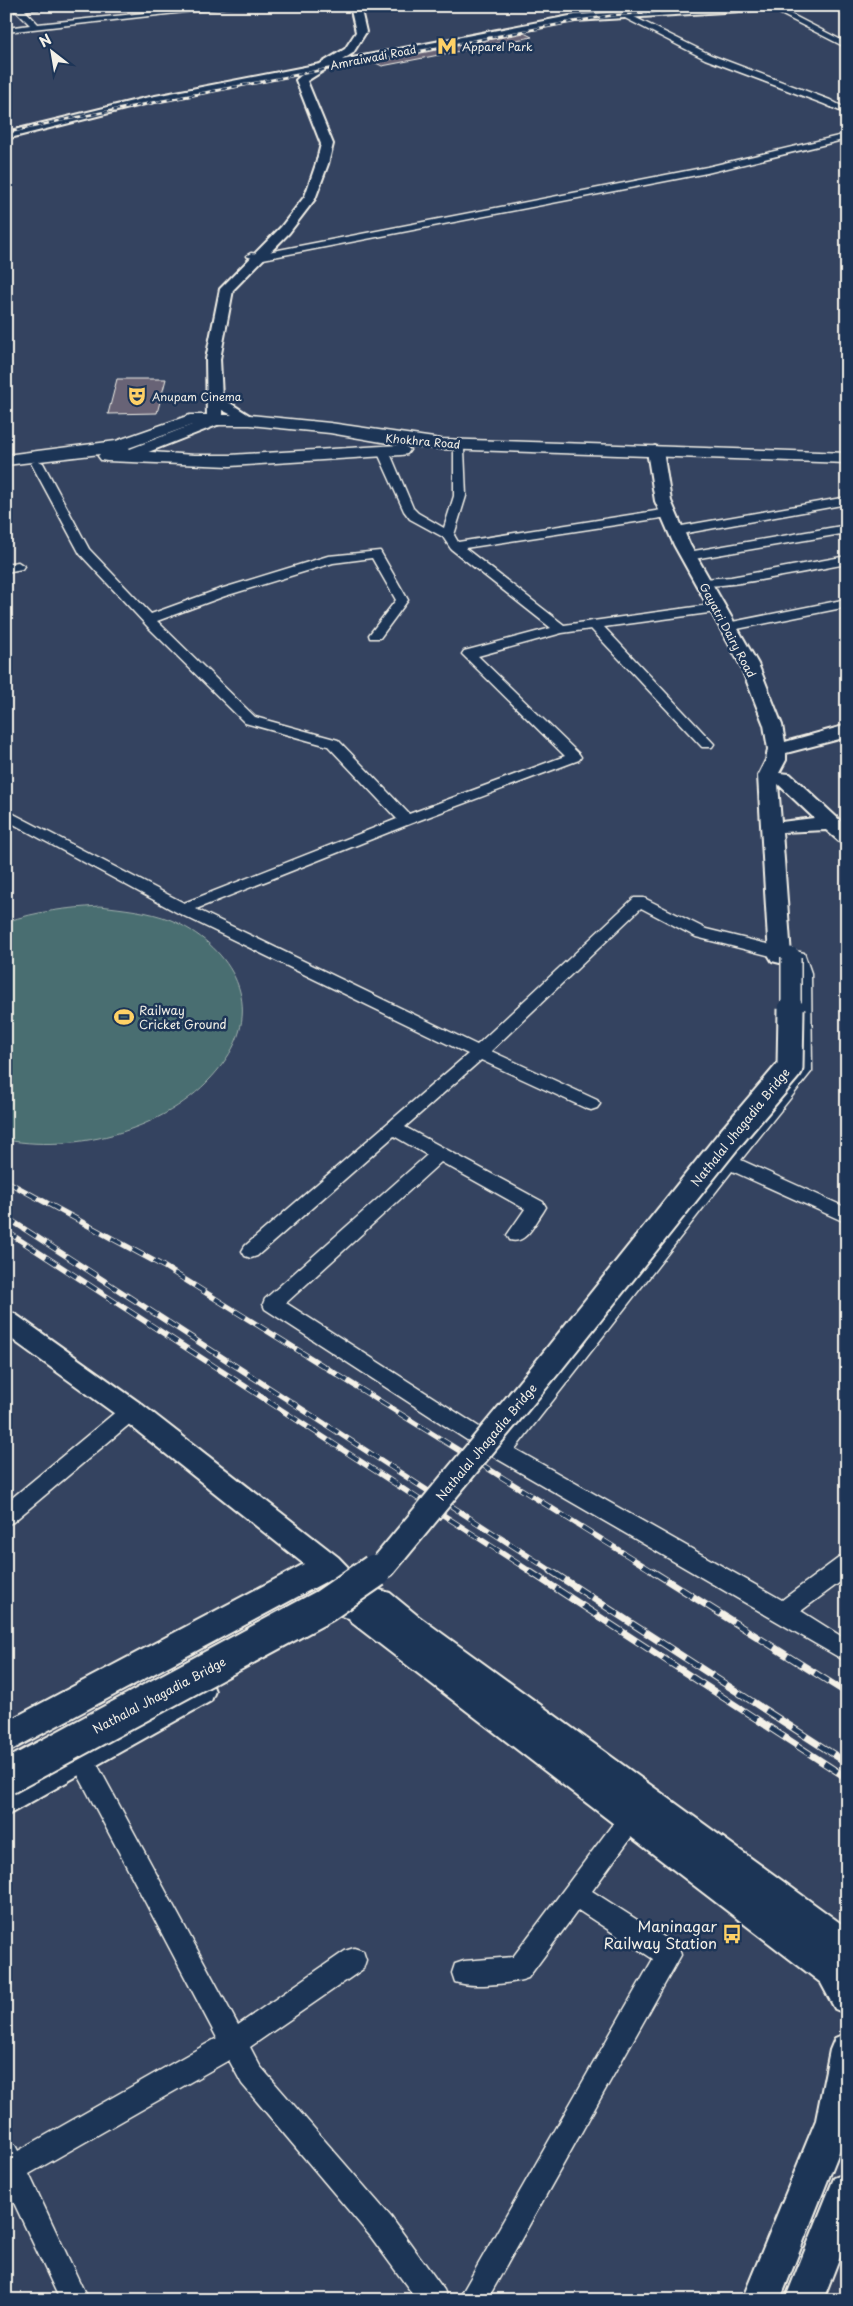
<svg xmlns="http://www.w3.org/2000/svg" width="853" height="2306" font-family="'Playpen Sans',sans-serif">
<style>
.green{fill:#4a6e71;stroke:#9fb0ac}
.building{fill:#686376;stroke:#f4f1e8}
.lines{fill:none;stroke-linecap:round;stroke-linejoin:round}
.street-casing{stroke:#f4f1e8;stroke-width:3}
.secondary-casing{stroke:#f4f1e8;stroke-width:4}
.primary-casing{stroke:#f4f1e8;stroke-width:3}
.street{fill:#1d3557;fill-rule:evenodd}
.secondary{fill:#1d3557;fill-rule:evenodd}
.primary{fill:#1d3557;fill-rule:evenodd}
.rail-far2-casing{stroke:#f4f1e8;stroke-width:2.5}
.rail-far1-casing{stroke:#f4f1e8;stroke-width:5.5}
.rail-casing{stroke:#f4f1e8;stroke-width:7}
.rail-far2{stroke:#1d3557;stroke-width:2;stroke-dasharray:5.5;stroke-linecap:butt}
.rail-far1{stroke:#1d3557;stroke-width:4;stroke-dasharray:12;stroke-linecap:butt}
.rail{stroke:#1d3557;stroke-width:5;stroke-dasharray:16;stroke-linecap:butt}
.secondary-bridge-far2-casing{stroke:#f4f1e8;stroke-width:22;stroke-linecap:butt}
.secondary-bridge-far1-casing{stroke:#f4f1e8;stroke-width:29;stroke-linecap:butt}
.secondary-bridge-casing{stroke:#f4f1e8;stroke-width:37;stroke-linecap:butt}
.secondary-bridge-far2{stroke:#1d3557;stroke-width:19}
.secondary-bridge-far1{stroke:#1d3557;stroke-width:25}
.secondary-bridge{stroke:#1d3557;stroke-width:33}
.labels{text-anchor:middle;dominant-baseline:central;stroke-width:5;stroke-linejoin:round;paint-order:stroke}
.far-poi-label{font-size:11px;fill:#f4f1e8;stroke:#1d3557;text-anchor:start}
.far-street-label{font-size:11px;fill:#f4f1e8;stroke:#1d3557}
.poi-label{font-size:12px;fill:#f4f1e8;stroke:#1d3557;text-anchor:start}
.street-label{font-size:12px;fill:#f4f1e8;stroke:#1d3557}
.near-poi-label{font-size:15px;fill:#f4f1e8;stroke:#1d3557;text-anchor:end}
</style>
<rect width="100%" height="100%" fill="#344360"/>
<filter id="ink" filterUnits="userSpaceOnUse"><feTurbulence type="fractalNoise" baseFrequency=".02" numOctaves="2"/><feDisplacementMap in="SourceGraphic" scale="10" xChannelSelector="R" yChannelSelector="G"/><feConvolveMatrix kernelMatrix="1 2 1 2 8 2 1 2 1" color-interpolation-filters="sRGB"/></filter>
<g filter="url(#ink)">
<!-- green -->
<path class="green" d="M100 906C124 909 148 911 171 920 227 944 266 1001 226 1059 181 1126 84 1154 6 1140V922C37 911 68 908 100 906Z"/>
<!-- building -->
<path class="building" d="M524 33 532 37 382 66 374 62Z
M117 379H166L157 413 108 414Z"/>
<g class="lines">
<defs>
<path id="street" d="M16 6H21L38 24 212 6H239L6 32V28L30 25 15 10Z
M775 6 847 43V48L767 7Z
M624 12 711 55 830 100 847 109V114L824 104 705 59 621 16 620 14Z
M847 134V139L707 173 258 260 246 256 251 253 258 254 707 167Z
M383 448 389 451 413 508 418 513 444 528 454 496V451L460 448 464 449 466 496 454 535 458 542 668 509 672 510 674 513 672 516 668 517 465 548 564 625 716 604 720 605 722 608 716 612 604 627 714 744 712 747H702L591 629 562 633 478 656 579 754 581 757 579 760 412 823 196 909 477 1045 634 898H644L706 929 804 953 811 973 812 1071 741 1160 847 1208V1223L732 1171 515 1449 782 1600 840 1557 847 1555V1577L801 1611 847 1640V1662L487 1453 265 1309 263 1304 265 1299 427 1155 394 1136 257 1256 251 1258 245 1256 242 1251 245 1246 468 1054 178 913 6 820V810L184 903 397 819 328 746 245 723 148 627 80 554 31 463 37 460 43 463 89 549 151 614 217 590 328 556 380 551 408 600 380 638H370L369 635 396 600 372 558 333 563 225 596 157 621 255 717 338 740 409 814 565 756 462 654 464 651 551 628 451 549 443 537 410 519 404 511 377 451ZM641 908 696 937 791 961 795 973 796 1070 723 1157 498 1439 286 1303 441 1162 525 1209 507 1235 510 1240C526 1245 535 1223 543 1212L546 1207 543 1202 405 1127 481 1060 585 1108 591 1110 597 1108 600 1104 597 1100 491 1051Z
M847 497V504L676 535 670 531 676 527Z
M847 525V533L688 560 682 556 688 552Z
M847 556V564C826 567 706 594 697 583L703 579 731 577Z
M18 562 24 566 22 569 6 572V564Z
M847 599V607L727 631 721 627 727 623Z
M131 1403 138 1405 141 1411 138 1417 13 1522 6 1525V1503L124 1405Z
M82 1748 90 1751 238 2025 345 1951 354 1948 363 1951 366 1960 363 1969 250 2047 260 2066 391 2217 444 2290 448 2300H417L371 2237 242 2084 229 2060 29 2174 88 2300H60L6 2186V2141L15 2145 18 2151 217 2038 74 1767 71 1759 74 1751Z
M632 1805 640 1809 644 1817 640 1825 592 1891 678 1946 681 1955 487 2300H458L653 1959 578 1910 528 1978C512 1984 471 1988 455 1982L452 1973 455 1964 464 1961 513 1957 624 1809Z"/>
<path id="secondary" d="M6 6H43L38 9 6 12Z
M350 6H360L366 32 353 53 342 60 575 15 720 6H779L774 9 575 21 326 69 307 81 333 144 328 164 315 199 289 233 233 290 220 359 222 398 257 420 250 424 222 410V421L220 424 133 458H123L111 446 114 443H124L130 449 207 419 206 359 220 289 281 227 305 196 316 164 321 144 296 80 304 73 145 104 6 139V132L145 98 320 64 345 49 356 32Z
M655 446 660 448 663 451 671 501 690 545 758 664 782 725 785 742 847 725V737L786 753V760L779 773 790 774 847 827V844L840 842 826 830 782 832 791 956 788 961 780 963 772 961 769 956 758 776 766 760 768 749 764 725 740 664 674 545 655 501 647 451 650 448ZM778 784 814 818 781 822Z
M6 1311 15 1314 140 1403 338 1557 366 1586 390 1593 418 1616 847 1928V2014L835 2009 821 1983 351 1622 349 1618 336 1615 331 1606 337 1596 325 1582 6 1753V1722L304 1564 122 1419 6 1335Z
M200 1677 211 1681 215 1691 211 1701 6 1816V1784Z
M847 2033V2132L780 2300H742L816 2120 830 2050 835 2038Z
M847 2173V2238L823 2300H785L834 2178Z"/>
<path id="primary" d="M190 415H250L330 423 441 439 847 453V463L441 449 404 445 410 450 407 454 401 455 230 466 107 461 101 460 98 456 100 454 6 465V455L116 441ZM192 425H250L330 433 399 445 230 455H194L123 450Z"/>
</defs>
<!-- street casing -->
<use href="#street" class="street-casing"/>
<!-- secondary casing -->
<use href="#secondary" class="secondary-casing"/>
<!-- primary casing -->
<use href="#primary" class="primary-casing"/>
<!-- street -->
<use href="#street" class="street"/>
<!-- secondary -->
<use href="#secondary" class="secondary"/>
<!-- primary -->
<use href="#primary" class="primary"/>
<defs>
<path id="rail-far2" d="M6 133 63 120 571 22 615 15 736 6"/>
<path id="rail-far1" d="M6 1181 163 1266 654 1572
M6 1217 553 1572
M6 1231 531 1572"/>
<path id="rail" d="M529 1571 847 1778
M551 1571 847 1763
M652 1571 847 1693"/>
</defs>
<!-- rail-far2 casing -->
<use href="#rail-far2" class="rail-far2-casing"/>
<!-- rail-far1 casing -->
<use href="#rail-far1" class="rail-far1-casing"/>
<!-- rail casing -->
<use href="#rail" class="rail-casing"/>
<!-- rail-far2 -->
<use href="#rail-far2" class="rail-far2"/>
<!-- rail-far1 -->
<use href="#rail-far1" class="rail-far1"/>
<!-- rail -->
<use href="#rail" class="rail"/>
<defs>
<path id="secondary-bridge-far2" d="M791 1011V957"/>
<path id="secondary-bridge-far1" d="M373 1572 384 1565 550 1364 728 1141 790 1068 791 1009"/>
<path id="secondary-bridge" d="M6 1778 324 1606 375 1571"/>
</defs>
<!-- secondary-bridge-far2 casing -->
<use href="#secondary-bridge-far2" class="secondary-bridge-far2-casing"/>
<!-- secondary-bridge-far1 casing -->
<use href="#secondary-bridge-far1" class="secondary-bridge-far1-casing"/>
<!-- secondary-bridge casing -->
<use href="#secondary-bridge" class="secondary-bridge-casing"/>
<!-- secondary-bridge-far2 -->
<use href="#secondary-bridge-far2" class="secondary-bridge-far2"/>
<!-- secondary-bridge-far1 -->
<use href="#secondary-bridge-far1" class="secondary-bridge-far1"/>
<!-- secondary-bridge -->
<use href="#secondary-bridge" class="secondary-bridge"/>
</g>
</g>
<!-- icons -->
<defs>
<symbol id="metro-bare" viewBox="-9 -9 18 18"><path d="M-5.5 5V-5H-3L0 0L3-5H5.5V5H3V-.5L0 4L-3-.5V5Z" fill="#ffd166" stroke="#1d3557" stroke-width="2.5" paint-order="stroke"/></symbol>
<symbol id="theatre-bare" viewBox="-9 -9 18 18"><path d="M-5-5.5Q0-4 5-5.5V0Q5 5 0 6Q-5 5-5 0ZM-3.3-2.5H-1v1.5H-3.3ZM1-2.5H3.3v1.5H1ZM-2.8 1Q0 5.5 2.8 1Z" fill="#ffd166" stroke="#1d3557" stroke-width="2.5" paint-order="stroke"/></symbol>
<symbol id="stadium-bare" viewBox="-9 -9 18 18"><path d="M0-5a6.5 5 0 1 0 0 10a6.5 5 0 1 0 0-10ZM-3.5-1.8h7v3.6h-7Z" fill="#ffd166" stroke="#1d3557" stroke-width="2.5" paint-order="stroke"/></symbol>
<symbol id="bus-bare" viewBox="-9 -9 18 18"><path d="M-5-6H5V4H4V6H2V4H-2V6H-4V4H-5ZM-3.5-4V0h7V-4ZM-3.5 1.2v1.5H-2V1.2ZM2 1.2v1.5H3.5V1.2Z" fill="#ffd166" stroke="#1d3557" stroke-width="2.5" paint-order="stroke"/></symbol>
</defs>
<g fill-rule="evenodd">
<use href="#metro-bare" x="433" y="32" width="28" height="28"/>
<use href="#theatre-bare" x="123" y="382" width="28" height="28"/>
<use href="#stadium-bare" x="110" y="1003" width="28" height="28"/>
<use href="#bus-bare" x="718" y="1920" width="28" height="28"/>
</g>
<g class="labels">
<!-- far-poi labels -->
<g class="far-poi-label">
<text x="462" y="46">Apparel Park</text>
<text x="152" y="396">Anupam Cinema</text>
</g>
<!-- far-street labels -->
<g class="far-street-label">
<text transform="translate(373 57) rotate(-11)">Amraiwadi Road</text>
<text transform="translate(423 441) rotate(5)">Khokhra Road</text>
<text transform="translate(728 630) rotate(62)">Gayatri Dairy Road</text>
</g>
<!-- poi labels -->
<g class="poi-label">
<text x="139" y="1010">Railway<tspan x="139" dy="14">Cricket Ground</tspan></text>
</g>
<!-- street labels -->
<g class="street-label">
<text transform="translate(740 1127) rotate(-51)">Nathalal Jhagadia Bridge</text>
<text transform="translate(486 1442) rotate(-50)">Nathalal Jhagadia Bridge</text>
<text transform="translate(159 1695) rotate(-28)">Nathalal Jhagadia Bridge</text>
</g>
<!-- near-poi labels -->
<g class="near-poi-label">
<text x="717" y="1925">Maninagar<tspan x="717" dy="17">Railway Station</tspan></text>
</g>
</g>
<!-- margin -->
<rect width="853" height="2306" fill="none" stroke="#1d3557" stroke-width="25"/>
<rect x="12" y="12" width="828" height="2281" fill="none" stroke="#f4f1e8" stroke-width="2" filter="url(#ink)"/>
<!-- north arrow -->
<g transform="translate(52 52) rotate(329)" stroke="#1d3557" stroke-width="4" paint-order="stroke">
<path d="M0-4L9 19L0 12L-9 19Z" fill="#f4f1e8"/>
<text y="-8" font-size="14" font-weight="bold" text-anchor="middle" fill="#f4f1e8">N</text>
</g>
</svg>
